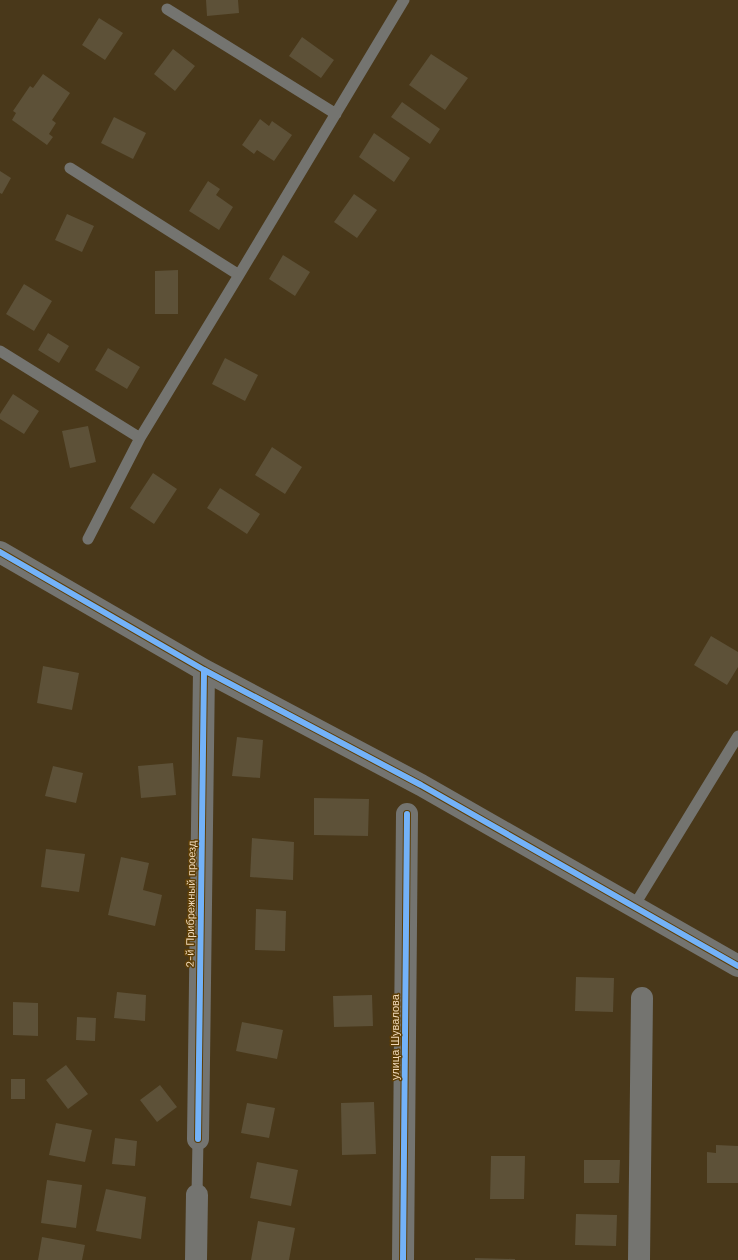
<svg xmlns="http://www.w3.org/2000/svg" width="738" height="1260" font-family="'Work Sans',sans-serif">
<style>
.building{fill:#5d5138}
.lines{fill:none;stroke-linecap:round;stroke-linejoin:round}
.service{stroke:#747470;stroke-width:11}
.minor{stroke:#747470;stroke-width:22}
.cycleway-casing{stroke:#5d3e06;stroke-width:8}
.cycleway{stroke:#73b2f8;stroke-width:6}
.labels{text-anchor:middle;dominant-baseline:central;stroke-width:3;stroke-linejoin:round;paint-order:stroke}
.street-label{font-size:11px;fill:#efd8b8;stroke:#5d3e06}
</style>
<rect width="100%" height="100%" fill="#49381a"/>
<!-- building -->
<path class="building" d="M206 0H238L239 13 207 16Z
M99 18 123 33 105 60 82 45Z
M302 37 334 60 321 78 289 56Z
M173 49 195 66 175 91 154 74Z
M431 54 468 78 445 110 409 85Z
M43 74 70 93 52 120 56 123 49 134 53 137 47 145 12 120 16 113 13 111 30 86 33 88Z
M402 102 440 129 430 144 391 117Z
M114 117 146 133 133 159 101 143Z
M260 119 269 126 272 121 292 135 274 161 257 150 254 154 242 145Z
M374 133 410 158 394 182 359 157Z
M0 171 11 178 2 194 0 193Z
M208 181 220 189 216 195 233 207 219 230 189 211Z
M354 194 377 210 357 238 334 222Z
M67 214 94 226 82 252 55 240Z
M283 255 310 272 295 296 269 279Z
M178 270V314H155V271Z
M24 284 52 301 34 331 6 314Z
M48 333 69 346 59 363 38 350Z
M108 348 140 367 127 389 95 370Z
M225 358 258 375 245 401 212 384Z
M13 394 39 411 24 434 0 419V414Z
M88 426 96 462 70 468 62 431Z
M272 447 302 467 285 494 255 475Z
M153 473 177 489 154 524 130 508Z
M220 488 260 514 247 534 207 508Z
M711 636 738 652V667L727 685 694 665Z
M43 666 79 673 72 710 37 703Z
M237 737 263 740 260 778 232 776Z
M173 763 176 795 141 798 138 766Z
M53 766 83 773 76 803 45 796Z
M314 798 369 799 368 836 314 835Z
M252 838 294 842 293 880 250 877Z
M46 849 85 854 79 892 41 887Z
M121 857 149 863 143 890 162 895 155 926 108 915Z
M256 909 286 911 285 951 255 950Z
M576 977 614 978 613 1012 575 1011Z
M117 992 146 995 145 1021 114 1018Z
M372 995 373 1026 334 1027 333 996Z
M13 1002 38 1003V1036L13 1035Z
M77 1017 96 1018 95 1041 76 1040Z
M242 1022 283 1030 277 1059 236 1051Z
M66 1065 88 1094 68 1109 46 1080Z
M11 1079H25V1099H11Z
M160 1085 177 1107 157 1122 140 1100Z
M374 1102 376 1154 342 1155 341 1103Z
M247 1103 275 1108 269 1138 241 1133Z
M56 1123 92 1130 85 1162 49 1155Z
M115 1138 137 1141 135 1166 112 1164Z
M716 1145 738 1146V1183H707V1152L716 1153Z
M491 1156H525L524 1199H490Z
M584 1160H620L619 1183H584Z
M257 1162 298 1170 291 1206 250 1198Z
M47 1180 82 1185 76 1228 41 1223Z
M106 1189 146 1197 141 1239 96 1231Z
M576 1214 617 1215 616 1246 575 1245Z
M258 1221 295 1228 289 1260H251Z
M42 1237 85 1245 82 1260H38Z
M475 1258 515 1259V1260H475Z"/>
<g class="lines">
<!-- service -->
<path class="service" d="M167 9 336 114
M70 168 239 275
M0 351 140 438
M88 539 140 438 239 275 404 0
M634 906 738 736
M197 1195 198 1139"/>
<!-- minor -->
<path class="minor" d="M0 552 204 670 421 785 738 966
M198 1139 204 670
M196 1260 197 1195
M403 1260 407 814
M639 1260 642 998"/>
<defs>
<path id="cycleway" d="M0 552 204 670 421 785 738 966
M198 1139 204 670
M403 1260 407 814"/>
</defs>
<!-- cycleway casing -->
<use href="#cycleway" class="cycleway-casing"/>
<!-- cycleway -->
<use href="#cycleway" class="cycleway"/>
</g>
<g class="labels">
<!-- street labels -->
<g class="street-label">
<text transform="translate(191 904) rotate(-89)">2-й Прибрежный проезд</text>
<text transform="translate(395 1037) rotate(-90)">улица Шувалова</text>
</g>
</g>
</svg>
